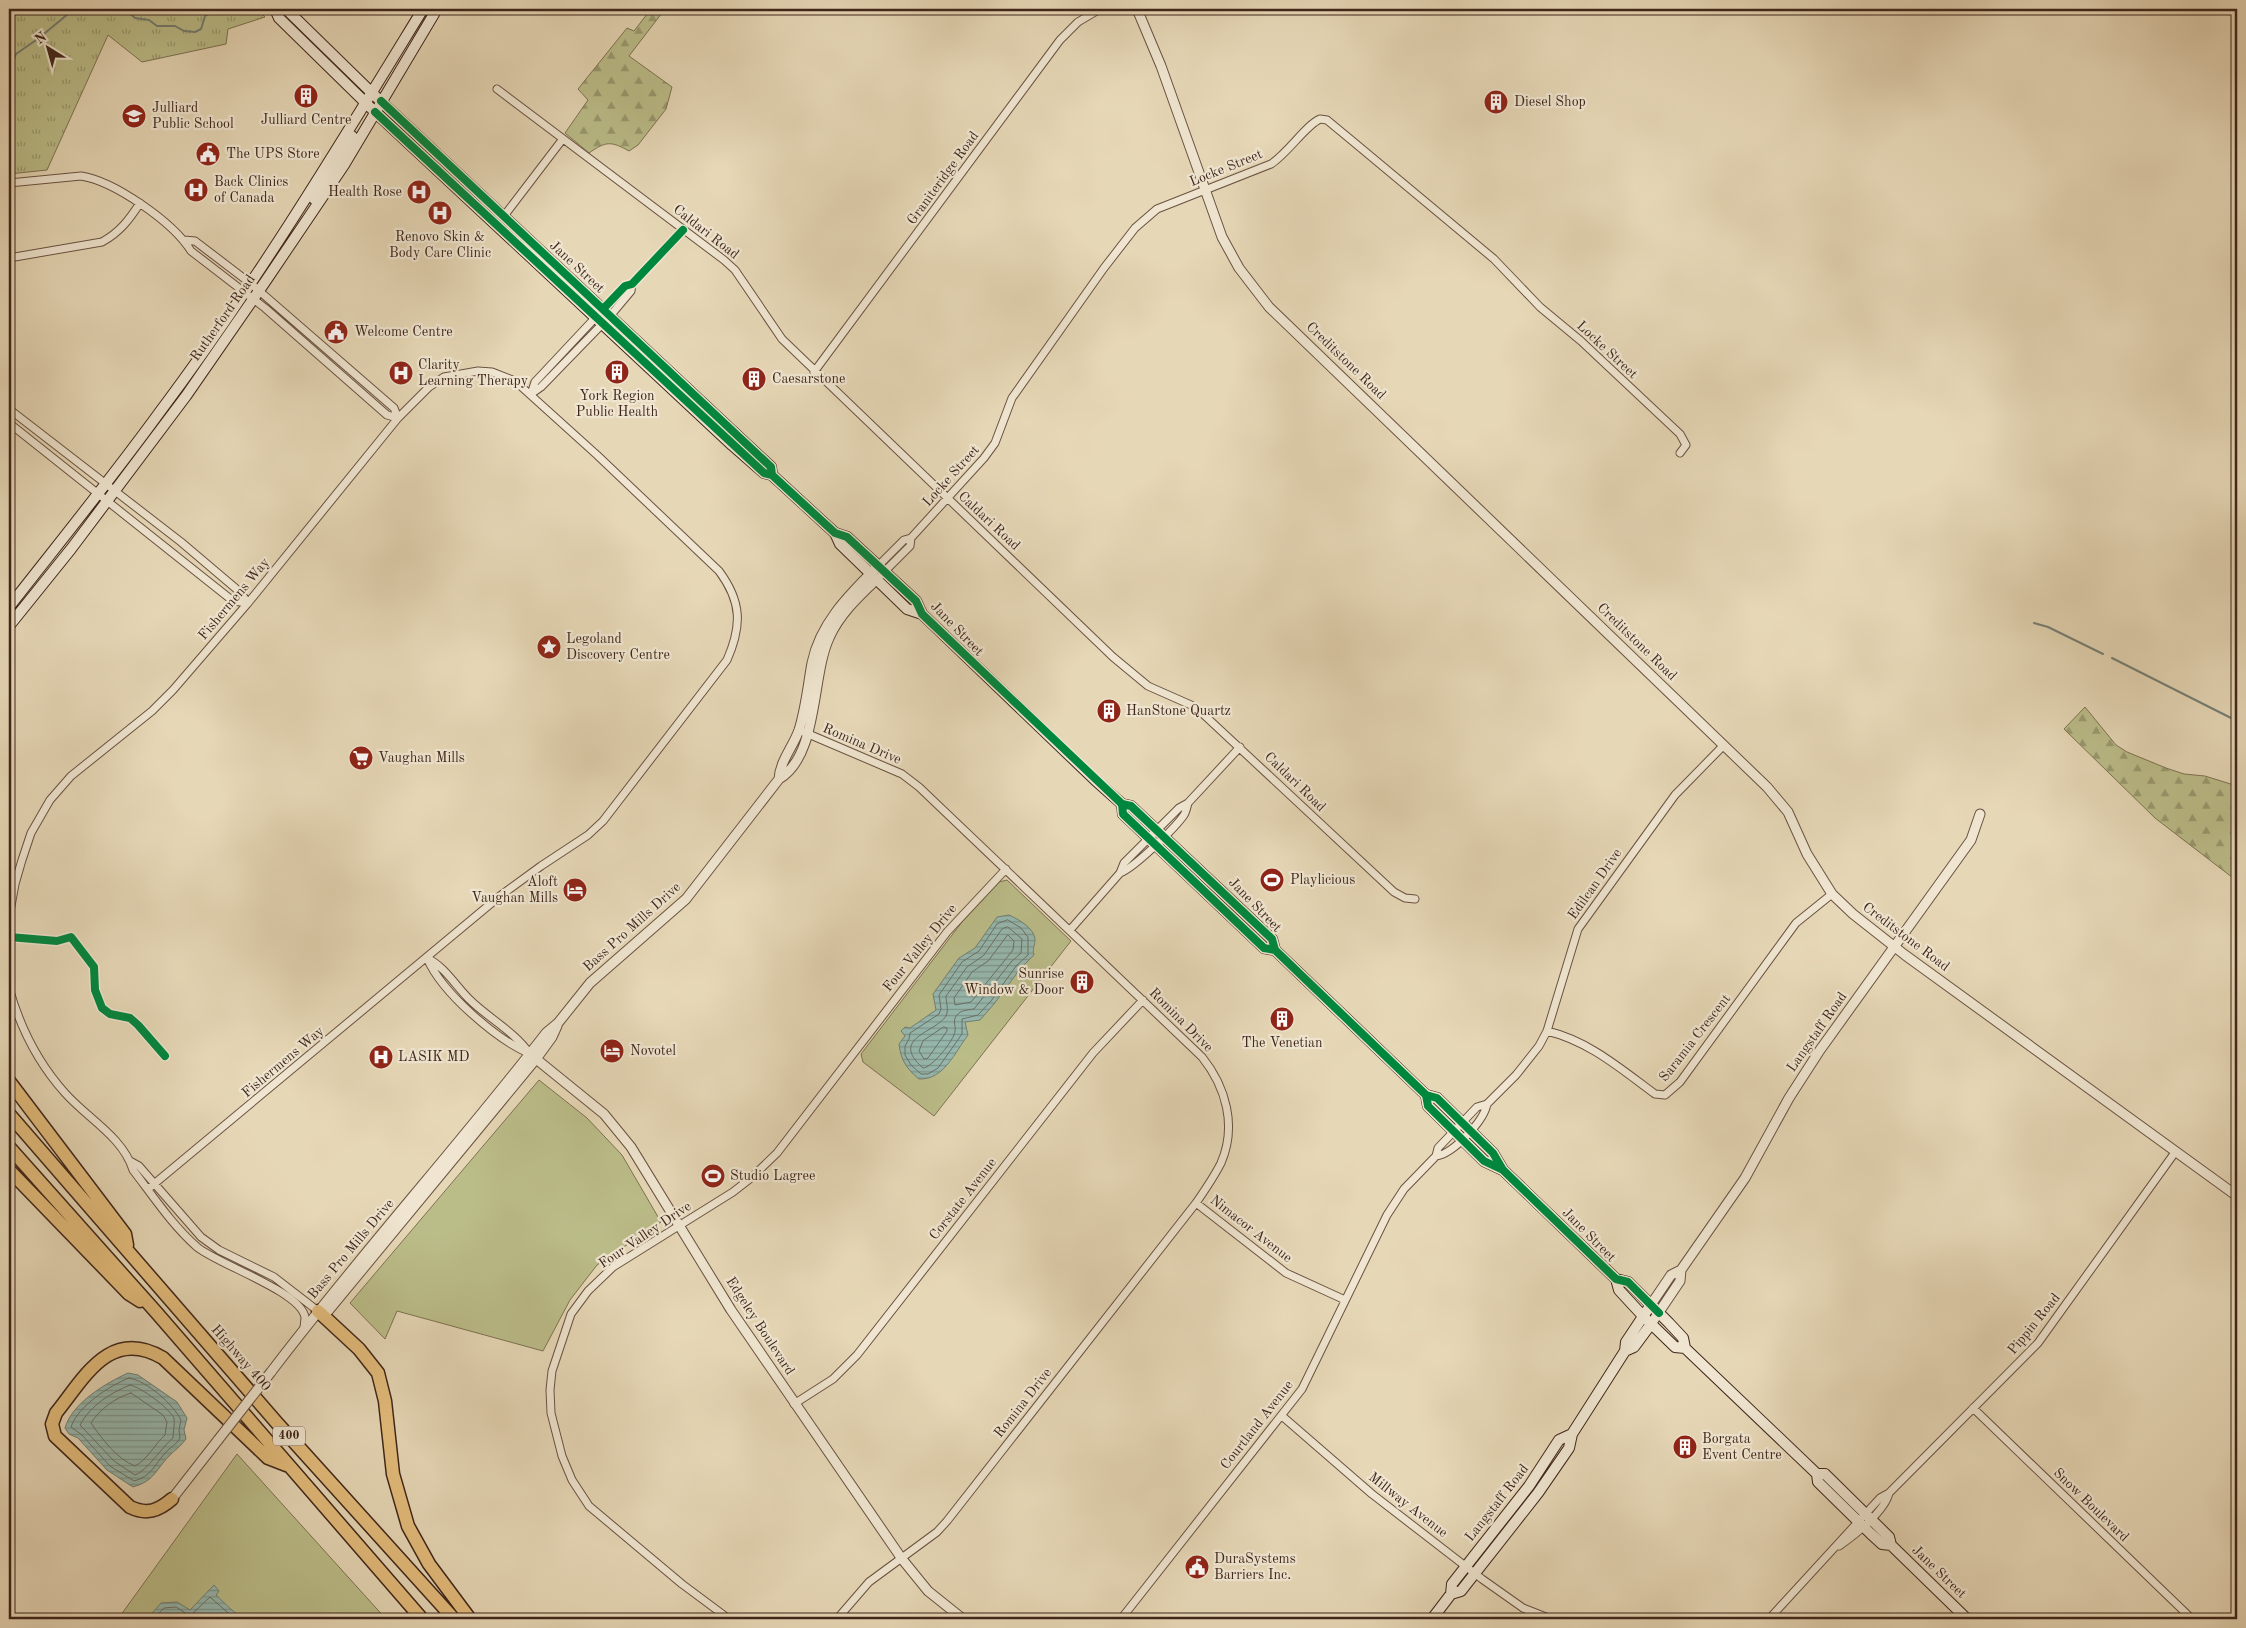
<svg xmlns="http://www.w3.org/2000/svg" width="2246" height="1628" font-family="'Old Standard TT',serif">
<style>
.green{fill:#bbbd89;stroke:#7d7252}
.forest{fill:url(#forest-firs);stroke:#7d7252}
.park{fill:url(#park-tufts);stroke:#7d7252}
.water{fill:url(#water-rules);stroke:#737e74}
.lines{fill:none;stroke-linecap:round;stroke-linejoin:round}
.shore{stroke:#6a7066;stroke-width:1}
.stream{stroke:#737e74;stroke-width:2}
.minor-casing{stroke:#695242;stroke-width:9}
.tertiary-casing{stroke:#695242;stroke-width:11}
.secondary-casing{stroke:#3f261b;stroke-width:12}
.motorway-casing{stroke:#3f261b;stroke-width:15}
.minor{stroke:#efe5d0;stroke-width:7}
.tertiary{stroke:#efe5d0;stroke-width:9}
.secondary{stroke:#efe5d0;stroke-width:10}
.motorway{stroke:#e3bc7b;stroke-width:12}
.tertiary-bridge-casing{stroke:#695242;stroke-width:11;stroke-linecap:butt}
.tertiary-bridge{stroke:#efe5d0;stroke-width:9}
.cycleway-casing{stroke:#efe5d0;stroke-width:11}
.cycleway{stroke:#00873e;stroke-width:8}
.labels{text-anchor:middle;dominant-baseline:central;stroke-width:4.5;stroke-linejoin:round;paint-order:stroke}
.shield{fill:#efe5d0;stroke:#745f51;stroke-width:1}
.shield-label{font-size:12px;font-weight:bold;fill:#3f261b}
.poi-label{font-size:14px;fill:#3f261b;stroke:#efe5d0;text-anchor:start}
.street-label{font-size:14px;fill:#3f261b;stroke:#efe5d0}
</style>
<defs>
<pattern id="forest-firs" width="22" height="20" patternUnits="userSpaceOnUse" patternTransform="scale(1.25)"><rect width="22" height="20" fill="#bbbd89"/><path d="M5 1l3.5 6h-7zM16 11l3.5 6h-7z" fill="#99996f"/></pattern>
<pattern id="park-tufts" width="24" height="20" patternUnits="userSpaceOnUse" patternTransform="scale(1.25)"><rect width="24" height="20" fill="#bbbd89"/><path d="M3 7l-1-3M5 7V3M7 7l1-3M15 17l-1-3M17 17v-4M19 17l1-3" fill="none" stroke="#99996f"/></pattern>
<pattern id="water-rules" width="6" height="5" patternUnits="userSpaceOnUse" patternTransform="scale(1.25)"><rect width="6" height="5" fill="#96b9b0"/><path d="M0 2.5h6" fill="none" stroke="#7c968e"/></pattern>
</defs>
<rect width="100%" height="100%" fill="#e6d7b6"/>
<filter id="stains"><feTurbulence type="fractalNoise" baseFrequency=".004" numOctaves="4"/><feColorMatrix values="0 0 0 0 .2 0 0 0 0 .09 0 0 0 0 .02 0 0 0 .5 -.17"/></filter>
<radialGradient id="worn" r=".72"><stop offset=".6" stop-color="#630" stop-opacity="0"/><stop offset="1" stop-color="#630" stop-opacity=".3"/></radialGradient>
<!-- green -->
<path class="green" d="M1007 880 1071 941 934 1116 863 1062 861 1054 962 922 999 882Z
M539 1080 587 1118 622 1155 661 1222 597 1265 570 1300 543 1351 397 1311 385 1339 350 1303Z
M237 1454 386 1619H118Z"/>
<!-- forest -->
<path class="forest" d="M651 9H665L629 56 672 87 666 109 638 145 629 151C611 141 606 141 589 153L565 133 588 100 578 89 627 28 634 31Z
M2085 707 2116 745 2127 752 2166 768 2184 774 2205 776 2237 786V881L2155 818 2064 729Z"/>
<!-- park -->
<path class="park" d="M9 9H257L265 17 228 29 226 44 142 62 108 35 47 170 9 174Z"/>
<!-- water -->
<path class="water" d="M9 9H28L10 18Z
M1009 915C1018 919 1034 928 1035 939 1035 946 1032 948 1034 955L1020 969 994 1004 980 1020 965 1022 968 1035C955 1052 944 1080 919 1079 907 1069 901 1061 899 1044L905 1036 901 1031 905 1027 910 1028 936 1010 933 994 959 958 975 948 997 917Z
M128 1373 138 1375 177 1402 187 1418 184 1430 186 1439C181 1446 175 1450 169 1456 155 1471 154 1481 133 1487L107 1470 78 1438 69 1434 65 1428C72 1403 106 1383 128 1373Z
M214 1585 219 1591 216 1595C226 1604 233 1613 245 1619H147L161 1603 177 1602 190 1610Z"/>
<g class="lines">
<!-- shore -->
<path class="shore" d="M1008 920 1021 928 1028 937V955L1016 966 991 1001 978 1015 962 1019V1034L938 1068 928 1074H921L911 1065 905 1055V1046L909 1039 910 1033 939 1014 941 1009 939 995 962 962 979 951 997 924Z
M1008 927 1022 939 1021 953 1011 962 974 1009C968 1010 961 1010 957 1015 952 1021 956 1025 955 1031 955 1039 932 1068 923 1068 889 1038 935 1033 946 1016 949 1010 946 1002 946 996L967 967 984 955 1002 929Z
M1008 935 1014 941 1013 950 971 1002 955 1005 954 998 972 972 988 961Z
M944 1027 947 1028V1031L928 1058 924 1059 919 1051 923 1041Z
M129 1378C147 1381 173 1404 181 1420L179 1430 180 1438C177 1444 171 1447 166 1452 155 1464 151 1477 134 1481L110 1466 82 1435 71 1427C78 1406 109 1386 129 1378Z
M130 1385C141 1387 169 1408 174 1418 175 1423 173 1432 173 1438 162 1447 147 1471 135 1475L114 1461 80 1425C90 1406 110 1393 130 1385Z
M131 1393 163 1415 167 1422 165 1435C155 1444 147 1460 135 1466 117 1459 102 1439 91 1423 100 1409 115 1398 131 1393Z
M153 1619 164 1608 176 1607 187 1614H192L210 1597 235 1619"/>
<!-- stream -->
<path class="stream" d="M125 9 135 18 149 20 157 26H175L184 31 195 32 201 29 205 16 217 9
M9 66 13 62 16 54 39 38 74 9
M2034 623 2048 627 2103 654
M2112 658 2237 721"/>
<defs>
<path id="minor" d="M497 89 724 260 735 270 782 339 1113 657 1148 686 1191 705 1202 713 1394 892 1405 898 1415 899
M9 183 81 176C114 181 173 222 191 251L265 308 387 415 398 418
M504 216 562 140
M184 240 195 241 250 283 394 408 398 418
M9 258 102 242C120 232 129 220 140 203
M9 290V326
M814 372 1060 40 1078 22 1100 9
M531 394 535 382 625 286 632 284 683 230
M531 394 541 387 610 316 631 291 632 284
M9 409 181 542 240 592 248 603
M9 423 233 601 248 603
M878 566 904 540 911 538 984 458 995 443 1012 398 1104 268 1135 228 1157 209 1271 164C1288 153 1306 125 1320 119L1327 120 1350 139 1494 259 1540 307 1581 341 1680 434 1686 445 1680 453
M877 579 910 546 911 538
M799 730 902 774 919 787 1202 1057C1226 1087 1237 1126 1221 1163 1214 1177 1205 1190 1196 1203L947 1521 937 1532 869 1582 837 1619
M1120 873C1134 868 1175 828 1184 815 1186 812 1187 807 1188 803
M9 917 15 884 22 860 31 833 50 800 71 776 152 711 173 690 248 603 398 418 429 387 444 377 478 371 492 372 515 381 597 455 719 571C742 602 742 626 727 660L603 821 588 835 541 866 500 896 148 1189
M1070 930 1120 873 1124 863 1179 808 1188 803 1240 747
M427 958C442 993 496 1039 530 1054
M427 958C445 967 455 985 469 999 488 1018 514 1031 530 1054
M9 988C20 1027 38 1063 65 1093 87 1118 123 1137 133 1170 153 1196 172 1225 197 1247 219 1265 300 1291 305 1317 305 1321 304 1325 304 1329
M1547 1031C1589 1041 1621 1069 1655 1094L1665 1095 1680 1082 1796 923 1832 894
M1436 1156C1453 1154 1484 1121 1487 1104
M130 1161 139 1166 201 1237 219 1250 274 1277 318 1311
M1196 1203 1286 1273 1345 1300
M794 1404 833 1379 857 1355 1093 1053 1143 1000
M1973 1408 2192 1619
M1282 1416 1372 1494 1482 1579 1523 1608 1551 1619
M1839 1546C1855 1535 1885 1511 1889 1493
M729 1619 682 1584 589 1506 572 1480 562 1456 551 1413 550 1390 552 1371 571 1314 588 1291 613 1267 733 1192 751 1178 777 1153 947 932 1006 869
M1121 1619 1302 1389 1387 1215 1404 1189 1436 1156 1438 1148 1477 1107 1487 1104 1516 1075 1539 1046 1547 1031 1578 929 1675 795 1723 746
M1769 1619 1880 1498 1889 1493 2038 1343 2176 1151"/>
<path id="tertiary" d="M1137 9 1161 66 1222 237 1239 268 1269 307 1767 787 1788 812 1807 854 1832 894 1853 914 1905 955 2237 1196
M779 779C780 761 793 747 799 730 806 708 808 685 812 663 820 624 848 596 875 569
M530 1054 604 1114 631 1147 731 1310 902 1559 928 1591 963 1619
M1650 1306 1671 1275 1681 1270
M324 1316 536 1059 552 1037 557 1026
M1651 1324 1680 1281 1681 1270 1745 1178 1789 1098 1820 1050 1971 840 1980 814
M271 1372C359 1256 457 1148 546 1033L558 1023 590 983 686 899 779 779C819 755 811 677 829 638 839 615 858 597 877 579
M172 1499 218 1440"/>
<path id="secondary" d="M275 9 279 18 375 112 732 445 764 473 772 475 835 533 840 544 907 609 922 614
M286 9 372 93 771 467 772 475
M314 199 352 136
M835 533 847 537 916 601 922 614 1095 780 1122 804 1131 806 1272 939 1275 950 1426 1095 1437 1098 1493 1153 1503 1170 1616 1279 1628 1282 1669 1323 1683 1338 1685 1348 1817 1474 1818 1482 1870 1533 1882 1544 1891 1545
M9 607C59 543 111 479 159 413 256 284 339 146 423 9
M9 626 71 549 186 396 265 282 344 165 437 9
M1122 804 1123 814 1264 948 1275 950
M1426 1095 1428 1106 1484 1161 1503 1170
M1616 1279 1619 1290 1643 1316 1675 1347 1685 1348
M1625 1351 1634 1347 1651 1324
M1817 1474H1825L1889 1537 1891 1545 1967 1619
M1451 1594 1461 1591 1538 1493 1569 1448 1572 1434 1625 1351 1626 1342 1650 1306
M1432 1619 1451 1594 1452 1584 1529 1486 1559 1440 1572 1434"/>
<path id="motorway" d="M9 1081 125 1234 127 1245
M9 1114 277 1423 454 1619
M9 1147 156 1312 422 1619
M9 1170 129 1294 140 1301
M318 1311 359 1349 378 1373 385 1401 393 1474 408 1526 429 1564 470 1619
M172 1499C158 1511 147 1515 130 1507L55 1436 52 1424 56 1413C85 1377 110 1327 163 1358L268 1458 286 1465"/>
</defs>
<!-- minor casing -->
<use href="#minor" class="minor-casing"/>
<!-- tertiary casing -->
<use href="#tertiary" class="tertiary-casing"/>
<!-- secondary casing -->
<use href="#secondary" class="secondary-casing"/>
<!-- motorway casing -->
<use href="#motorway" class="motorway-casing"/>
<!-- minor -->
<use href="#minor" class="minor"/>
<!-- tertiary -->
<use href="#tertiary" class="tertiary"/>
<!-- secondary -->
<use href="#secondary" class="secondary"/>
<!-- motorway -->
<use href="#motorway" class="motorway"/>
<defs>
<path id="tertiary-bridge" d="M218 1440 271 1372"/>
</defs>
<!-- tertiary-bridge casing -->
<use href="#tertiary-bridge" class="tertiary-bridge-casing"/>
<!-- tertiary-bridge -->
<use href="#tertiary-bridge" class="tertiary-bridge"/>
<defs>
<path id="cycleway" d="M381 101 771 467 772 475
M375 112 764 473 772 475 835 533 847 537 916 601 922 614 1122 804 1131 806 1272 939 1275 950 1426 1095 1437 1098 1493 1153 1503 1170 1616 1279 1628 1282 1659 1313
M603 309 625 286 632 284 683 230
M1122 804 1123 814 1264 948 1275 950
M9 937 57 941 71 937 94 967 95 990 102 1008 110 1014 130 1018 138 1025 165 1056
M1426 1095 1428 1106 1484 1161 1503 1170"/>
</defs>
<!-- cycleway casing -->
<use href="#cycleway" class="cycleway-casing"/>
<!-- cycleway -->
<use href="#cycleway" class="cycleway"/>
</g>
<!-- icons -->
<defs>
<symbol id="building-disc" viewBox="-11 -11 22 22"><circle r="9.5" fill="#8f2418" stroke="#efe5d0"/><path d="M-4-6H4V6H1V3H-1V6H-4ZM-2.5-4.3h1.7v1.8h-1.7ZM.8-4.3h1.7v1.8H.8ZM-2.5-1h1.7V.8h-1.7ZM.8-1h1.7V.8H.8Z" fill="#fff"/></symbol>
<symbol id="school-disc" viewBox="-11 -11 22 22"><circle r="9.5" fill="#8f2418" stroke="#efe5d0"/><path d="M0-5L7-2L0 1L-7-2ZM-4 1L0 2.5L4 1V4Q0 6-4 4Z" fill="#fff"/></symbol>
<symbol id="civic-disc" viewBox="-11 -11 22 22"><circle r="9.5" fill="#8f2418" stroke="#efe5d0"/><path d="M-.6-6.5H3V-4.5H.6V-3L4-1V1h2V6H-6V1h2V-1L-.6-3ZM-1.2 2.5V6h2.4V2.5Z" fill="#fff"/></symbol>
<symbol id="hospital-disc" viewBox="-11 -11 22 22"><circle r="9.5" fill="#8f2418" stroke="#efe5d0"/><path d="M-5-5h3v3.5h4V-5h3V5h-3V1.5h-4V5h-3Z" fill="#fff"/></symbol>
<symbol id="sight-disc" viewBox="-11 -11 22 22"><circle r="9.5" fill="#8f2418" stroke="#efe5d0"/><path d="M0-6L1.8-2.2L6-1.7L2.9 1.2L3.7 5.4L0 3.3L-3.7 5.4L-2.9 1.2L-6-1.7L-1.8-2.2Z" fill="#fff"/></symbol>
<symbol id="supermarket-disc" viewBox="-11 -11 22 22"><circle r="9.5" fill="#8f2418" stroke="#efe5d0"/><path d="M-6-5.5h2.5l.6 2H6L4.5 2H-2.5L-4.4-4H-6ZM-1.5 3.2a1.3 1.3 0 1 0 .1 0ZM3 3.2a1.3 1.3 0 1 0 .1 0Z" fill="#fff"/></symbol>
<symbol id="stadium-disc" viewBox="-11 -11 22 22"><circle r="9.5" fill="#8f2418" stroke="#efe5d0"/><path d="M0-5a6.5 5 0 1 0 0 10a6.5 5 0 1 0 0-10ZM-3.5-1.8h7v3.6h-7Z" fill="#fff"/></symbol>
<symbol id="hotel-disc" viewBox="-11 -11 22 22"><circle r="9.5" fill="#8f2418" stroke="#efe5d0"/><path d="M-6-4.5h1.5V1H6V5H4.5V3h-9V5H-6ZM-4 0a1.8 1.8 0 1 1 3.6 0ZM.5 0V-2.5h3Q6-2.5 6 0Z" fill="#fff"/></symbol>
</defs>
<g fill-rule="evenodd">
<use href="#building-disc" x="292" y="82" width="28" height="28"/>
<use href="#building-disc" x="1482" y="88" width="28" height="28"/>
<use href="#school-disc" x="120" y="102" width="28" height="28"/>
<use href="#civic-disc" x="194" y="140" width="28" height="28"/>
<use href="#hospital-disc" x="182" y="176" width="28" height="28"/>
<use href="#hospital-disc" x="405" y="178" width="28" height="28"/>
<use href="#hospital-disc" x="426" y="199" width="28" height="28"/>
<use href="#civic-disc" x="322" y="318" width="28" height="28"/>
<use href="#building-disc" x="603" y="358" width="28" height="28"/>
<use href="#hospital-disc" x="387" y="359" width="28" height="28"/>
<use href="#building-disc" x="740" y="365" width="28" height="28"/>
<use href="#sight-disc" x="535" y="633" width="28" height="28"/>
<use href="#building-disc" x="1095" y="697" width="28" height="28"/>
<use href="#supermarket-disc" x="347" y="744" width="28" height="28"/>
<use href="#stadium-disc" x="1258" y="866" width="28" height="28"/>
<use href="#hotel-disc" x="561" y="876" width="28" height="28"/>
<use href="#building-disc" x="1068" y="968" width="28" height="28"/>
<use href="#building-disc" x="1268" y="1005" width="28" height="28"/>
<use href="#hotel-disc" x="598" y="1037" width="28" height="28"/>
<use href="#hospital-disc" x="367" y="1043" width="28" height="28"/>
<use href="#stadium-disc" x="699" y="1162" width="28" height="28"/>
<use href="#building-disc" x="1671" y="1433" width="28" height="28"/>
<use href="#civic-disc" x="1183" y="1553" width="28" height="28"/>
</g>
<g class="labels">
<!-- shield labels -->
<rect class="shield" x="273" y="1426.5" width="32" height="19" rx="4"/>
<g class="shield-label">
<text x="289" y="1436">400</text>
</g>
<!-- poi labels -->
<g class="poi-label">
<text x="1514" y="102">Diesel Shop</text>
<text x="152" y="108">Julliard<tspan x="152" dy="16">Public School</tspan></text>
<text x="306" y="120" text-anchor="middle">Julliard Centre</text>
<text x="226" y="154">The UPS Store</text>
<text x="214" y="182">Back Clinics<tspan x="214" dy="16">of Canada</tspan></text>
<text x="402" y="192" text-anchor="end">Health Rose</text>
<text x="440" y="237" text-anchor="middle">Renovo Skin &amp;<tspan x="440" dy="16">Body Care Clinic</tspan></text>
<text x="354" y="332">Welcome Centre</text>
<text x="418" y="365">Clarity<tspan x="418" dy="16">Learning Therapy</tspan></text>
<text x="772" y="379">Caesarstone</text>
<text x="617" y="396" text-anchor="middle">York Region<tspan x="617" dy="16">Public Health</tspan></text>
<text x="566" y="639">Legoland<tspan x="566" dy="16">Discovery Centre</tspan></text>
<text x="1126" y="711">HanStone Quartz</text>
<text x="378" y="758">Vaughan Mills</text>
<text x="1290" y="880">Playlicious</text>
<text x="558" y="882" text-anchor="end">Aloft<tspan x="558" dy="16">Vaughan Mills</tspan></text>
<text x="1064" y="974" text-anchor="end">Sunrise<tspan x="1064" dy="16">Window &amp; Door</tspan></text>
<text x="1282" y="1043" text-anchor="middle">The Venetian</text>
<text x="630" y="1051">Novotel</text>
<text x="398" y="1057">LASIK MD</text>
<text x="730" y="1176">Studio Lagree</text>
<text x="1702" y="1439">Borgata<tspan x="1702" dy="16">Event Centre</tspan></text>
<text x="1214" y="1559">DuraSystems<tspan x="1214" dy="16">Barriers Inc.</tspan></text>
</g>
<!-- street labels -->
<g class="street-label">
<text transform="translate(1226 168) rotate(-22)">Locke Street</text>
<text transform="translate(943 178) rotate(-54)">Graniteridge Road</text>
<text transform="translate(706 232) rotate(38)">Caldari Road</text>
<text transform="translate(577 267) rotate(43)">Jane Street</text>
<text transform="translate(223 318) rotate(-55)">Rutherford Road</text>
<text transform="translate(1607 350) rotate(43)">Locke Street</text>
<text transform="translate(1346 361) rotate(44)">Creditstone Road</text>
<text transform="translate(951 476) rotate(-48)">Locke Street</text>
<text transform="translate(989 521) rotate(43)">Caldari Road</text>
<text transform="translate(234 599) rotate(-50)">Fishermens Way</text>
<text transform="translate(957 629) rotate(46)">Jane Street</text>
<text transform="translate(1637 642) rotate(44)">Creditstone Road</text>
<text transform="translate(862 744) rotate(23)">Romina Drive</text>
<text transform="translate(1295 782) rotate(44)">Caldari Road</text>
<text transform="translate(1595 884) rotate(-55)">Edilcan Drive</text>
<text transform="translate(1255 905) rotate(46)">Jane Street</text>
<text transform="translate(632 927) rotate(-42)">Bass Pro Mills Drive</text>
<text transform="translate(1906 937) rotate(37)">Creditstone Road</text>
<text transform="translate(920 948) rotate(-51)">Four Valley Drive</text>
<text transform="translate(1181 1020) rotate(45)">Romina Drive</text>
<text transform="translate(1817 1032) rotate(-55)">Langstaff Road</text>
<text transform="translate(1695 1038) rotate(-52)">Saramia Crescent</text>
<text transform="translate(283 1062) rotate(-40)">Fishermens Way</text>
<text transform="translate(963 1199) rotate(-52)">Corstate Avenue</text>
<text transform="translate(1251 1229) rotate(38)">Nimacor Avenue</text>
<text transform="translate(645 1235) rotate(-34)">Four Valley Drive</text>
<text transform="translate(1589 1235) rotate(45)">Jane Street</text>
<text transform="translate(351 1249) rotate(-50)">Bass Pro Mills Drive</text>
<text transform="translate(2034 1324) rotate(-51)">Pippin Road</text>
<text transform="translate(760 1326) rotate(57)">Edgeley Boulevard</text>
<text transform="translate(241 1358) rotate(49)">Highway 400</text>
<text transform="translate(1023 1403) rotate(-52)">Romina Drive</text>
<text transform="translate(1257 1425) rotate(-52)">Courtland Avenue</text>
<text transform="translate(1497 1503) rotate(-52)">Langstaff Road</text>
<text transform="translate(1408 1505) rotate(38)">Millway Avenue</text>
<text transform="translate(2091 1505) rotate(44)">Snow Boulevard</text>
<text transform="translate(1939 1572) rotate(44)">Jane Street</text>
</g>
</g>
<!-- margin -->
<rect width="2246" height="1628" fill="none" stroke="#e6d7b6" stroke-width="30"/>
<rect x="10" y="10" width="2226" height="1608" fill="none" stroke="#3f261b" stroke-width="2.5"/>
<rect x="15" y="15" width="2216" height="1598" fill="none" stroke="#3f261b"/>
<!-- north arrow -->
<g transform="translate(48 48) rotate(323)" stroke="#efe5d0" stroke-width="4" paint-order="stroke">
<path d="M0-4L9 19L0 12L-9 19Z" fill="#3f261b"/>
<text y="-8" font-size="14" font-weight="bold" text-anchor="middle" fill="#3f261b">N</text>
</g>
<rect width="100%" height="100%" filter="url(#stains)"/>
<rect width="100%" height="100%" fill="url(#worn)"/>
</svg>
